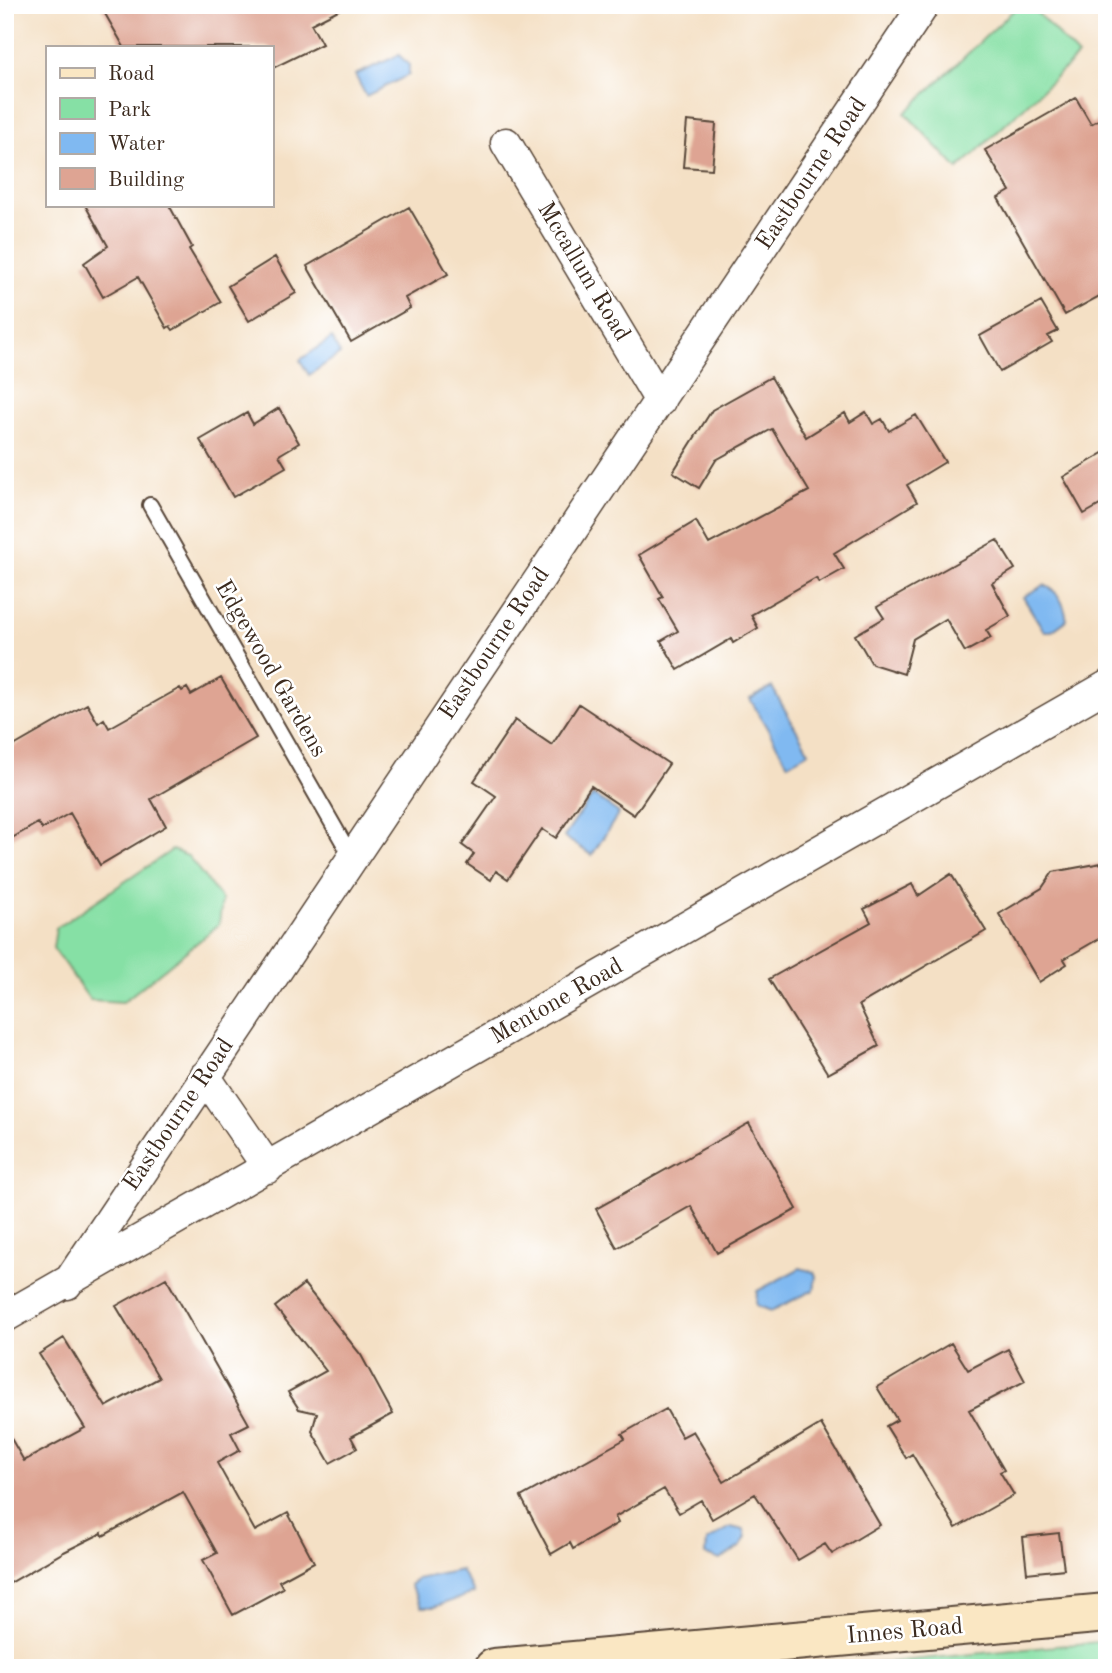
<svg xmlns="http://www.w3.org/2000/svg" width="1112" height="1673" font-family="'Old Standard TT',serif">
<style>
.green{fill:#86e0a5;stroke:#608562;stroke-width:2}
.water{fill:#80b9f1;stroke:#5e7288;stroke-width:2}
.building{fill:#dea493}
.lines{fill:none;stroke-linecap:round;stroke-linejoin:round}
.lane-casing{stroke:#574537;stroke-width:18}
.street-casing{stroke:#574537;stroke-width:33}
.secondary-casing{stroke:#574537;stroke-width:42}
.lane{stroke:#fff;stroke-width:14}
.street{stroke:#fff;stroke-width:30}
.secondary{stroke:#fae7c3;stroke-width:38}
.labels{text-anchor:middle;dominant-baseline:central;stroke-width:5;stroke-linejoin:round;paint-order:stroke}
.street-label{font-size:24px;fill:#3b2a1e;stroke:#fff}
</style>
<rect width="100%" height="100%" fill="#fff"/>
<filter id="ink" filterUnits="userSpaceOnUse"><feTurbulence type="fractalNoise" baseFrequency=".0143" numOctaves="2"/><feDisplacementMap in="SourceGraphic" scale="14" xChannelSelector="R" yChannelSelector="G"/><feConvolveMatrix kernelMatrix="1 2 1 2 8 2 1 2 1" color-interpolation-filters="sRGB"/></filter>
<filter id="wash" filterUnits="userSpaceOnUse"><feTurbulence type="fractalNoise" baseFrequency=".00686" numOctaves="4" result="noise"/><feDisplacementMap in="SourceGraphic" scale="28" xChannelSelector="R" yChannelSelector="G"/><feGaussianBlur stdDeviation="1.57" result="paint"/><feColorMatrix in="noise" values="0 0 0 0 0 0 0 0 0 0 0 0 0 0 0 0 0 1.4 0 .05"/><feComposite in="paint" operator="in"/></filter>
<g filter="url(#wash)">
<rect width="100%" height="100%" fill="#f4e0c5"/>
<!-- green -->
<path class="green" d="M1019 5H1030L1078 56 958 169 905 113Z
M172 850 188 856 222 900 219 925 123 1002 90 1000 53 948 56 928Z
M1107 1641V1668H830Z"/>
<!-- water -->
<path class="water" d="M399 55 409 65V75L366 96 355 75Z
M332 338 340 354 309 375 300 360Z
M1044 585C1060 592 1064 604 1067 620L1052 631H1044L1023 597Z
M772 687 809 752 788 764 750 699Z
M593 795 619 813 592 855 564 837Z
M800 1268 814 1272 816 1276 814 1290 771 1311 756 1305 757 1291Z
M731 1527 744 1530 746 1537 741 1546 720 1560 706 1555 707 1541Z
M461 1570 474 1593 434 1607H422L410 1585 417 1579Z"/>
<g id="blocks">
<!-- building -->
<path class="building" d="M100 5H348L311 24 322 44 271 69V47H124Z
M1076 98 1091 124 1107 115V292L1065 315 998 198 1010 191 985 150Z
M687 121 716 124 712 169 683 167Z
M85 205H169L192 247 189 249 221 302 173 330 170 326 167 328 138 277 103 297 84 263 108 246Z
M409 207 448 274 405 298 410 308 351 342 307 266Z
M275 257 296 293 249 321 228 286Z
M1041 302 1058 331 1048 336 1052 342 1000 372 980 336Z
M771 377 806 437 845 413 850 422 866 412 873 424 882 419 889 431 916 415 945 462 907 485 917 502 834 553 844 569 819 583 816 578 751 615 758 628 733 643 731 639 678 670 661 641 678 631 659 599 663 597 639 555 696 521 709 544 809 491 772 429 716 460 699 488 673 472 712 410Z
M279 408 299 443 279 455 286 467 233 497 200 440 247 413 253 424Z
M1107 451V501L1084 514 1063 477Z
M997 540 1015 569 992 583 1010 616 986 630 991 638 965 652 946 619 913 639 904 674 872 664 855 635 884 618 877 607Z
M221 678 256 738 151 799 166 826 100 865 70 813 42 829 38 823 5 842V751L87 704 98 723 104 719 109 728 180 688 182 691 187 688 191 695Z
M579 704 669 764 634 815 591 786 556 838 542 829 508 879 496 871 491 880 467 864 474 854 462 845 496 796 474 781 515 720 552 745Z
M1107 862V934L1064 959 1067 964 1039 982 999 914 1042 888 1053 872Z
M951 874 986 931 859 1005 879 1046 828 1074 769 979 871 922 864 909 912 884 918 896Z
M749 1123 797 1209 717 1253 691 1206 617 1248 596 1209Z
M166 1278 249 1424 231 1433 240 1450 217 1463 255 1531 288 1513 314 1562 279 1581 283 1588 233 1615 203 1560 217 1553 183 1492 103 1536 102 1533 64 1552 5 1586V1428L24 1461 85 1428 39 1354 64 1338 106 1407 159 1378 116 1306Z
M304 1284 361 1355 393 1414 351 1437 357 1448 330 1463 312 1431 317 1413 299 1409 288 1392 326 1371 275 1307Z
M951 1343 968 1370 1008 1349 1025 1381 969 1410 1004 1470 1000 1472 1014 1495 956 1528 912 1454 906 1458 886 1426 897 1420 877 1387Z
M666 1409 682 1437 693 1431 724 1482 821 1424 880 1525 832 1554 825 1544 798 1560 755 1494 712 1519 701 1500 679 1513 664 1489 615 1517 618 1523 573 1549 570 1543 551 1554 521 1497 625 1439 622 1434Z
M1059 1533 1064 1569 1027 1573 1023 1537Z"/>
</g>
</g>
<g filter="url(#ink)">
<use href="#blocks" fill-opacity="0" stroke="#574537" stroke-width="2"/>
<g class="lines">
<defs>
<path id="lane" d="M150 505 351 856"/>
<path id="street" d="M506 143 660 401
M205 1076 268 1168
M67 1284 924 5
M5 1317 1107 686"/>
<path id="secondary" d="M494 1668 1107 1613"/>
</defs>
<!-- lane casing -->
<use href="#lane" class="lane-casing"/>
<!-- street casing -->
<use href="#street" class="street-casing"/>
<!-- secondary casing -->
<use href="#secondary" class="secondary-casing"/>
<!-- lane -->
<use href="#lane" class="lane"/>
<!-- street -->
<use href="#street" class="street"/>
<!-- secondary -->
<use href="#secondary" class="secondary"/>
</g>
</g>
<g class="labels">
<!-- street labels -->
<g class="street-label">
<text transform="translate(812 174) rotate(-56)">Eastbourne Road</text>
<text transform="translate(583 272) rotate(59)">Mccallum Road</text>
<text transform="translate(495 644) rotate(-56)">Eastbourne Road</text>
<text transform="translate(270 669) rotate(60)">Edgewood Gardens</text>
<text transform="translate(557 1002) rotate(-30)">Mentone Road</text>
<text transform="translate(179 1115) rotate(-56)">Eastbourne Road</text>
<text transform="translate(905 1632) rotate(-5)">Innes Road</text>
</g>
</g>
<!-- margin -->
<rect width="1112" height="1673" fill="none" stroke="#fff" stroke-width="28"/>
<!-- legend -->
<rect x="46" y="46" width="228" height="161" fill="#ffffff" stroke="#b1aaa5" stroke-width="2"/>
<rect x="60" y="68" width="35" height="10" fill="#fae7c3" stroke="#b1aaa5" stroke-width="2"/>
<text x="108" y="80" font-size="21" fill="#3b2a1e">Road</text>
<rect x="60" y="98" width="35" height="21" fill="#86e0a5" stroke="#b1aaa5" stroke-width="2"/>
<text x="108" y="116" font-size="21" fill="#3b2a1e">Park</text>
<rect x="60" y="133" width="35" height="21" fill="#80b9f1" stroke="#b1aaa5" stroke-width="2"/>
<text x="108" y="150" font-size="21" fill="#3b2a1e">Water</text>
<rect x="60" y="168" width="35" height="21" fill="#dea493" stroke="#b1aaa5" stroke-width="2"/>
<text x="108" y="186" font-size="21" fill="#3b2a1e">Building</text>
</svg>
